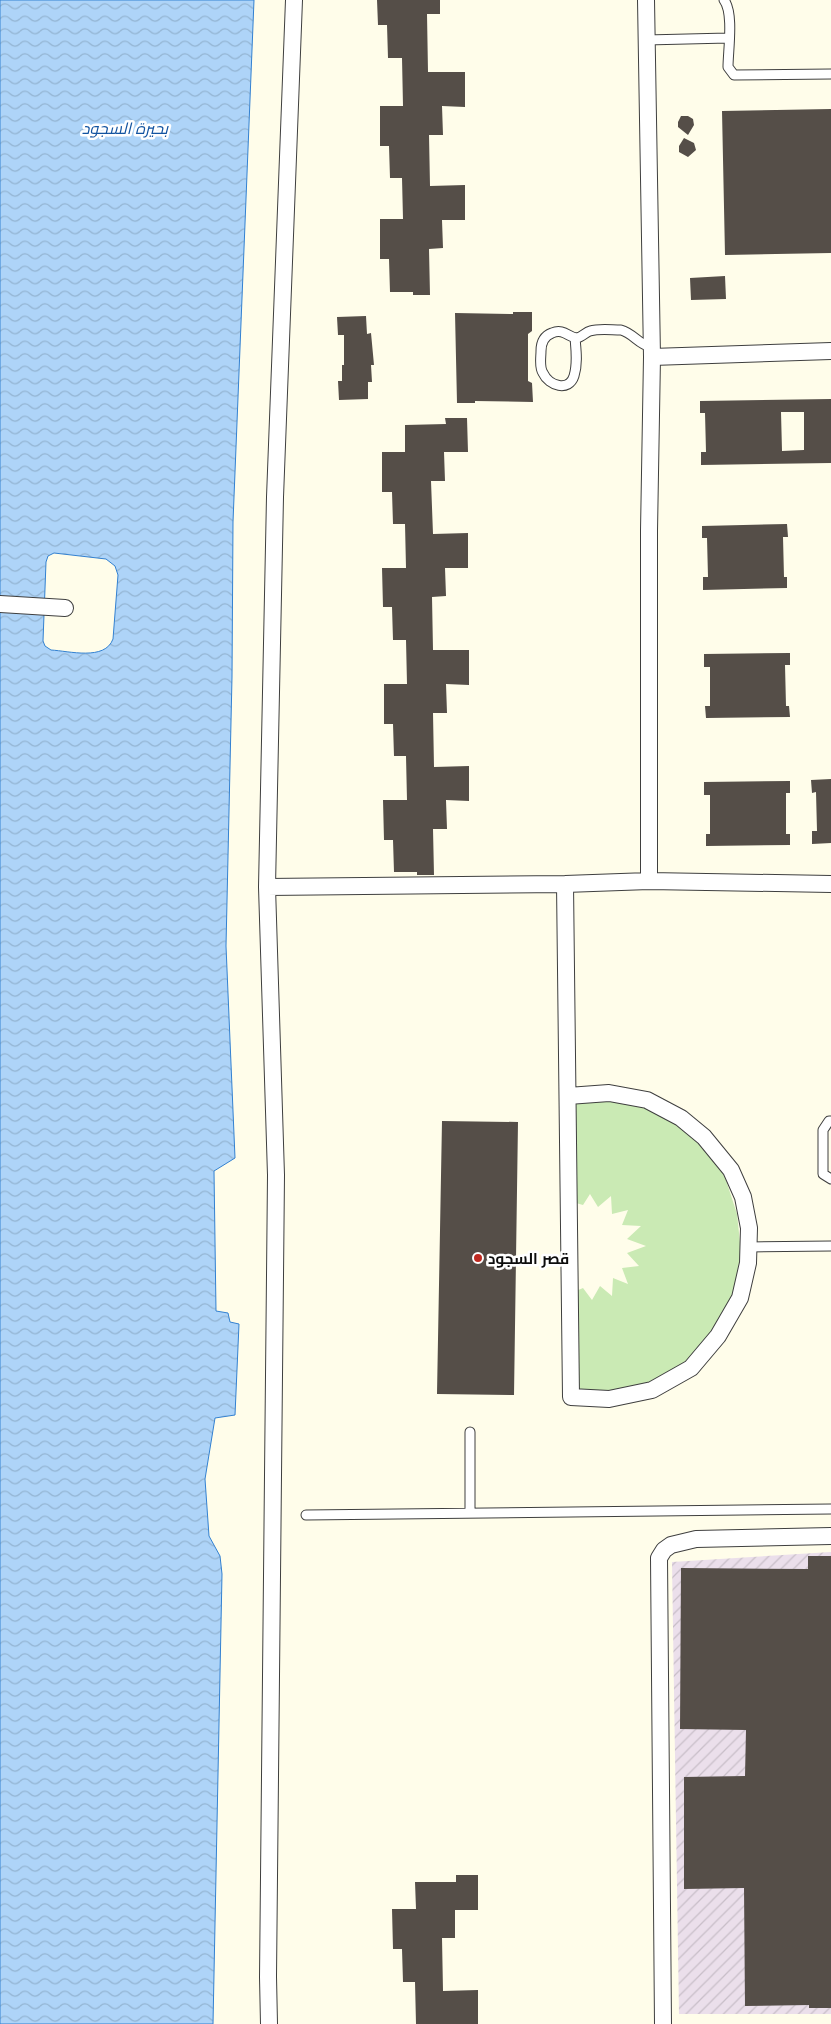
<svg xmlns="http://www.w3.org/2000/svg" width="831" height="2024" font-family="'Libre Baskerville',Cairo,serif">
<style>
.industrial{fill:url(#industrial-furrows)}
.grass{fill:#caeab4}
.water{fill:url(#water-waves);stroke:#3381d1;fill-rule:evenodd}
.building{fill:#554e48;fill-rule:evenodd}
.lines{fill:none;stroke-linecap:round;stroke-linejoin:round}
.service-casing{stroke:#3f3f3f;stroke-width:11}
.minor-casing{stroke:#3f3f3f;stroke-width:18}
.service{stroke:#fff;stroke-width:9}
.minor{stroke:#fff;stroke-width:16}
.poi-dot{fill:#bf2a21;stroke:#fff;stroke-width:2}
.labels{text-anchor:middle;dominant-baseline:central;stroke-width:5;stroke-linejoin:round;paint-order:stroke}
.poi-label{font-size:15px;font-weight:bold;fill:#0c0c0c;stroke:#fff;text-anchor:start}
.water-label{font-size:16px;font-style:italic;fill:#1253a0;stroke:#fff}
</style>
<defs>
<pattern id="industrial-furrows" width="10" height="10" patternUnits="userSpaceOnUse" patternTransform="scale(1.25)"><rect width="10" height="10" fill="#ebdfeb"/><path d="M-1 1l2-2M0 10L10 0M9 11l2-2" fill="none" stroke="#c8bec8"/></pattern>
<pattern id="water-waves" width="16" height="10" patternUnits="userSpaceOnUse" patternTransform="scale(1.25)"><rect width="16" height="10" fill="#aed4f8"/><path d="M0 5q4-4 8 0t8 0" fill="none" stroke="#94b5d3"/></pattern>
</defs>
<rect width="100%" height="100%" fill="#fffdea"/>
<!-- industrial -->
<path class="industrial" d="M831 1552V2014H679L672 1562Z"/>
<!-- grass -->
<path class="grass" d="M597 1099 639 1105 677 1118 705 1145 725 1177 737 1214 741 1252 734 1290 719 1326 696 1357 664 1378 629 1390 604 1393 576 1390V1291L583 1288 592 1300 600 1286 612 1296 613 1278 628 1284 622 1268 639 1266 627 1253 646 1246 627 1239 641 1226 622 1225 628 1210 612 1214 611 1196 598 1207 590 1194 583 1205 576 1203V1103Z"/>
<!-- water -->
<path class="water" d="M0 0H254L233 522 232 677 226 946 235 1158 214 1171 216 1311 228 1313 230 1322 239 1324 235 1415 215 1418 205 1479 209 1536 220 1556 222 1574 213 2024H0ZM54 553 106 559 115 566 118 575 113 639C105 661 69 651 51 650L45 646 43 641 46 562 48 556Z"/>
<!-- building -->
<path class="building" d="M377 0H440V14H427L428 72H465V107L442 106 443 135H429L430 186 465 185V220H442L443 248 429 249 430 295H413V292H390L389 259H380V219H403L402 178H390L389 146H380V106H403L402 58H388L387 25H378Z
M831 109V253L725 255 722 111Z
M681 116H688L693 119 694 125 688 135 678 127V122Z
M684 138 694 143 696 150 688 157 679 152V146Z
M725 276 726 299 691 300 690 278Z
M513 312H532V331L528 334V381L532 383 533 402 475 401V403H457L455 313 513 314Z
M366 316 367 334 371 333 374 365H371L372 382H368V399L339 400 338 381H342V365H344V335H338L337 317Z
M831 399V463L701 465V452H706L705 413H700V401ZM781 412H804V450L782 451Z
M445 418H467L468 452H444L445 481H431L433 534 468 533V568H445L446 596 432 597 433 650H469V685L446 684 447 713H433L434 767 469 766V801L446 800 447 829H433L434 875H417V872H394L393 840H384L383 800H407L406 756H394L393 724H384V684H407L406 640H393L392 607H383L382 568H406L405 524H393L392 492H382V452H405V425L446 424Z
M787 524 788 537H783L784 577H787V588L703 590V577H708L707 538H702V526Z
M790 653V665H785L786 706H789L790 717 706 718 705 706H710V667H704V654Z
M831 779V843L812 844V831H817L816 792 812 793 811 780Z
M790 781V793H786V834H790V845L706 846V834H710V795H704V782Z
M442 1121 518 1122 514 1395 437 1394Z
M808 1556H831V2008H809V2005L745 2006 744 1888 684 1889V1777L745 1776 746 1730 680 1729 681 1568 808 1569Z
M456 1875H478V1910H455V1938H442L443 1991 478 1990V2024H416L415 1982H403L402 1949H393L392 1909H416L415 1882H456Z"/>
<g class="lines">
<defs>
<path id="service" d="M724 0C734 13 728 51 728 67L734 75 831 74
M646 40 728 38
M575 338C576 350 578 363 574 376 569 392 549 386 543 373 539 367 541 358 541 351 541 343 544 336 552 333 564 328 569 338 577 338 582 337 586 332 590 331 600 328 611 330 621 330 633 333 639 345 651 347
M831 1121H829L823 1130V1174L831 1179
M749 1247 831 1246
M470 1513V1432
M306 1515 831 1509"/>
<path id="minor" d="M646 0 652 357 649 531V881
M652 357 831 351
M0 604 65 608
M565 884 571 1397 609 1399 652 1390 691 1368 718 1336 740 1298 748 1263 749 1228 743 1197 731 1170 704 1137 681 1118 647 1100 609 1093 568 1096
M267 887 565 884 649 881 831 884
M269 2024 268 1977 276 1175 267 887 275 497 294 0
M663 2024 659 1558 664 1550 671 1545 696 1539 831 1536"/>
</defs>
<!-- service casing -->
<use href="#service" class="service-casing"/>
<!-- minor casing -->
<use href="#minor" class="minor-casing"/>
<!-- service -->
<use href="#service" class="service"/>
<!-- minor -->
<use href="#minor" class="minor"/>
</g>
<!-- markers -->
<circle class="poi-dot" cx="478" cy="1258" r="5"/>
<g class="labels">
<!-- poi labels -->
<g class="poi-label">
<text x="488" y="1258">قصر السجود</text>
</g>
<!-- water labels -->
<g class="water-label">
<text x="125" y="128">بحيرة السجود</text>
</g>
</g>
</svg>
